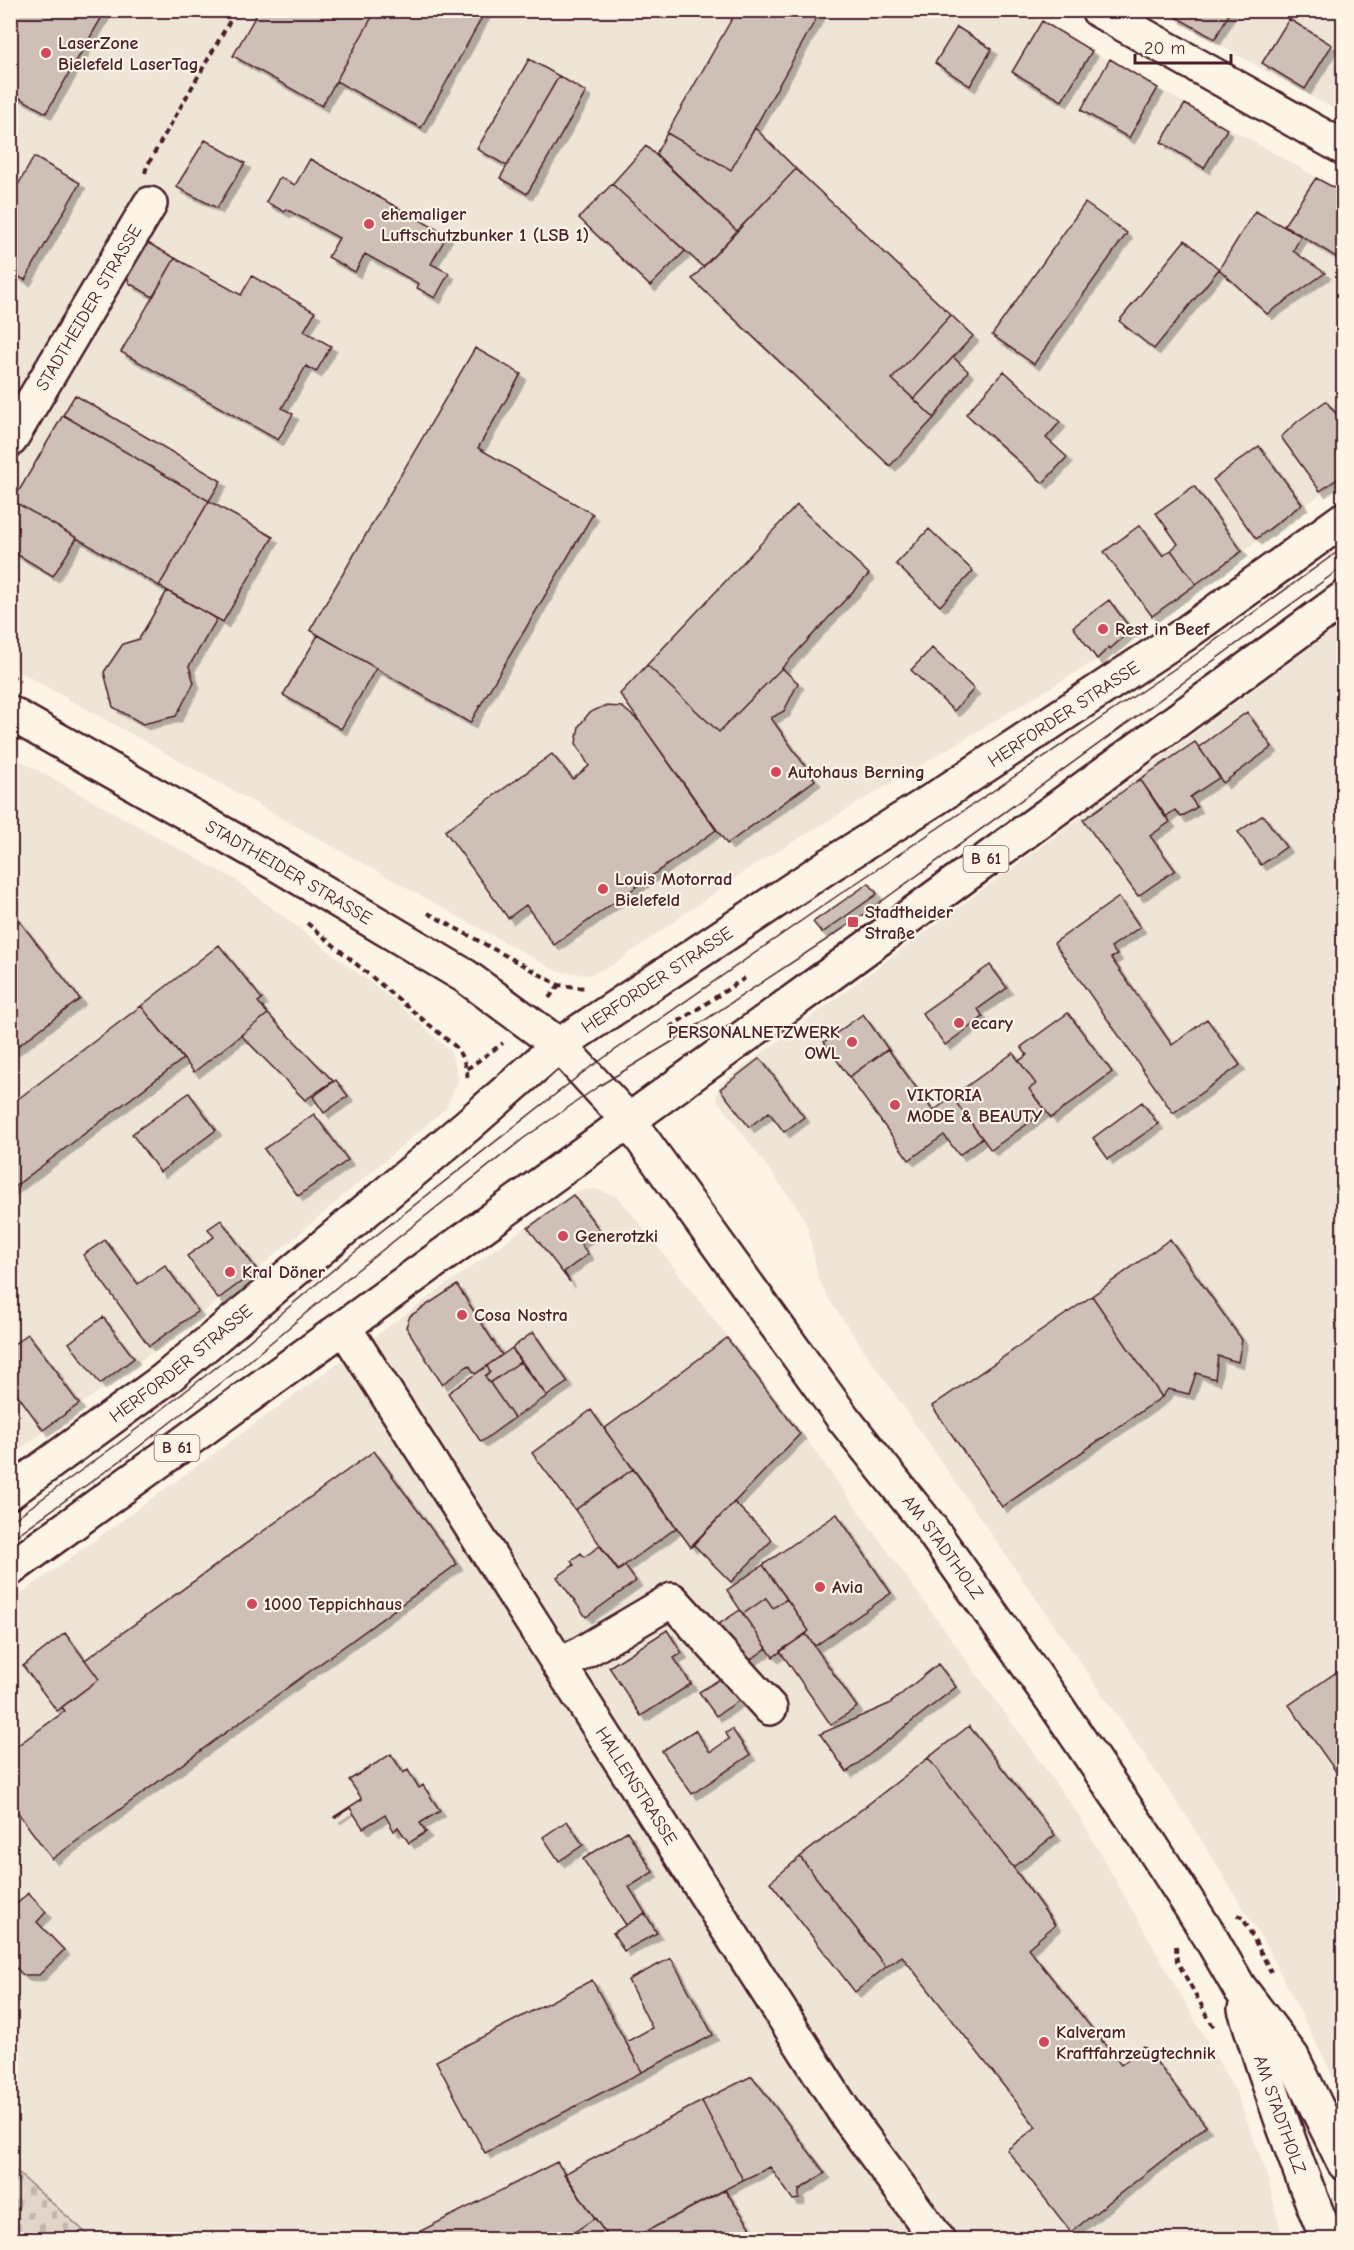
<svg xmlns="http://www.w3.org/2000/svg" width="1354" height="2250" font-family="'Comic Neue',sans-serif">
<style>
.built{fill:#eee5d7}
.cemetery{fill:url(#cemetery-stones);stroke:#967a7a;stroke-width:1.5}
.building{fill:#cfc0b7;stroke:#4a1f2b;stroke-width:1.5;filter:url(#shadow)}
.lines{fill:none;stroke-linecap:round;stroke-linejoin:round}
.minor-casing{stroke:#4a1f2b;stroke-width:38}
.major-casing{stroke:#4a1f2b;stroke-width:38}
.path{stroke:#4a1f2b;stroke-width:4;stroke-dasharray:6 4.5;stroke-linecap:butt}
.minor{stroke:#fcf5e5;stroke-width:33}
.major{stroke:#fcf5e5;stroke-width:33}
.tram{stroke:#4a1f2b;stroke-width:1.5}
.poi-dot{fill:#d1495b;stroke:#fcf5e5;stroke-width:2}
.labels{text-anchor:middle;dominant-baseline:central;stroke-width:4.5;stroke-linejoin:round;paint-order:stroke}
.shield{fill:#fcf5e5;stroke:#7f5f63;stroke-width:1.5}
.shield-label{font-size:16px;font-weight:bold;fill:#4a1f2b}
.poi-label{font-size:18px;font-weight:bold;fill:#4a1f2b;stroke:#fcf5e5;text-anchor:start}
.street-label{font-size:18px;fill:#4a1f2b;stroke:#fcf5e5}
</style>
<defs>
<pattern id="cemetery-stones" width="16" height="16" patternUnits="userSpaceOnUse" patternTransform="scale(1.5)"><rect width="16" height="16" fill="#e2d5ca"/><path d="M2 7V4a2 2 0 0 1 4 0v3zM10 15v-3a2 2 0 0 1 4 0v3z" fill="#c3b6ae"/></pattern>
<filter id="shadow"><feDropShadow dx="5.5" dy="5.5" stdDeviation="0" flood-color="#0004"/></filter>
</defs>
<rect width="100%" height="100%" fill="#fcf5e5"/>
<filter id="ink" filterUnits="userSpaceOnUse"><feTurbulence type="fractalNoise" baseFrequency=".0167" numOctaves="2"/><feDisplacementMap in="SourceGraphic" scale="12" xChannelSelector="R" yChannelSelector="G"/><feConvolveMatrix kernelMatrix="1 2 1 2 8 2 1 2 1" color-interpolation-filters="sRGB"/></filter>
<g filter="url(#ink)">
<!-- built -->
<path class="built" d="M11 11H1021L1343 192V478L1098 659 748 869 613 965 589 975 556 971 11 667Z
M1159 11H1343V114Z
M1343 623V2096L1268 1949 1189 1820 830 1301 818 1278 808 1228 800 1211 716 1098 720 1084Z
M10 755 234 879 396 1002 451 1052 459 1079 446 1108 257 1270 152 1352 11 1456Z
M596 1189 616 1196 630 1211 805 1437 1078 1814 1237 2094 1265 2169 1283 2239H93L11 2167V1601L575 1191Z"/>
<!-- cemetery -->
<path class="cemetery" d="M10 2167H11L93 2239H11Z"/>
<!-- building -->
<path class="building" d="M10 10H106L46 113 15 95 10 102Z
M259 10H376L322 106 233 56Z
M376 10H486L421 128 336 81Z
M737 10H821L731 170 667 133Z
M1179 10H1231L1215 39 1176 17Z
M1289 19 1332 45 1305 89 1262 63Z
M1042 21 1092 51 1062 101 1012 72Z
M957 27 992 49 970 86 935 63Z
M529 59 559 76 507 166 477 149Z
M1110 59 1158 88 1129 138 1081 110Z
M559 76 586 92 527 194 500 178Z
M1185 104 1227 129 1204 168 1161 142Z
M755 128 796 169 737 231 656 154 667 133 731 170Z
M205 140 245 163 217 208 176 187Z
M646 146 737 231 703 267 612 184Z
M34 157 80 183 25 280 10 272V199Z
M310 159 447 235 431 264 449 273 435 298 417 288 419 284 365 254 355 272 328 257 339 238 286 209 285 212 266 202 280 177 295 185Z
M796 169 951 315 892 379 934 418 890 466 692 279Z
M1316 178 1344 193V241L1336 257 1284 225Z
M612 184 685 251 650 286 579 218Z
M1085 203 1127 233 1034 364 992 335Z
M1255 211 1301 236 1293 251 1325 273 1267 314 1219 269Z
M1185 240 1219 269 1154 349 1119 321Z
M146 242 175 258 153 297 129 283 127 275Z
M175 258 241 295 252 276 315 312 304 331 331 346 316 372 306 366 282 408 293 414 278 440 121 352Z
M951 315 973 336 914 399 892 379Z
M475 348 521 374 478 448 593 514 470 723 310 630Z
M953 357 968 371 934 418 914 399Z
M1004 371 1060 422 1046 438 1067 457 1043 483 966 414Z
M75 395 221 481 209 501 63 415Z
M1326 401 1344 424V474L1320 491 1281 437 1298 421Z
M63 415 209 501 159 586 13 501Z
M1259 446 1302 504 1256 539 1213 480Z
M1194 486 1242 551 1196 584 1171 550 1178 544 1156 513Z
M13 501 77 538 53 576 10 550V506Z
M209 501 273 537 223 622 159 586Z
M797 505 869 574 782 668 719 732 647 665Z
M1140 525 1163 556 1171 550 1196 584 1152 616 1104 552Z
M929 529 973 571 940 606 896 564Z
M167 591 217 619 189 666 194 683 176 716 143 724 113 707 104 672 123 644 139 639Z
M1109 600 1133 632H1129L1110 649 1109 647 1097 659 1073 627Z
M318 635 376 668 341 729 283 695Z
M932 648 974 689 954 711 911 670Z
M647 665 719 732 782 668 798 683 784 711 771 718 815 780 727 844 620 694Z
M604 706 622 707 640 722 716 830 554 945 526 905 508 918 445 831 552 754 573 779 589 766 576 743 579 726 589 713Z
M1247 712 1272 747 1223 783 1199 747Z
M1195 742 1220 777 1190 797 1197 807 1181 817 1175 810 1165 817 1140 779Z
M1140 779 1170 822 1150 836 1175 870 1138 896 1083 820Z
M1263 815 1286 847 1261 865 1238 832Z
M869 883 877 894 822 933 813 922Z
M1119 897 1140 927 1111 947 1117 955 1111 958 1172 1045 1207 1019 1240 1065 1173 1113 1054 943Z
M10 909 80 999 10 1052Z
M219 945 262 999 258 1002 268 1014 194 1072 141 1006Z
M990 965 1007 988 978 1009 983 1017 945 1045 922 1013Z
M141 1006 183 1059 10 1190V1105Z
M1068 1013 1112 1072 1051 1118 1029 1089 1036 1084 1019 1061 1027 1055 1021 1047Z
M268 1014 333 1081 305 1100 241 1035Z
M863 1014 888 1049 849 1077 824 1042Z
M888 1049 933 1111 952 1097 982 1138 959 1155 944 1135 909 1160 849 1077Z
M1013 1053 1036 1084 1029 1089 1045 1111 991 1150 952 1097Z
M760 1058 804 1117 784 1132 769 1112 749 1127 720 1089Z
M336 1080 348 1096 324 1113 313 1097Z
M189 1093 216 1130 160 1172 132 1134Z
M1142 1102 1158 1124 1108 1159 1093 1138Z
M314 1114 348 1160 298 1196 264 1149Z
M573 1195 599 1229 580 1243 588 1254 564 1272 570 1282 528 1228Z
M221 1220 257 1270 218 1299 187 1256 214 1237 208 1229Z
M1170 1239 1242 1340 1238 1362 1218 1356 1215 1379 1196 1373 1189 1394 1168 1389 1162 1397 1092 1296Z
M105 1240 138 1284 165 1265 198 1311 149 1346 83 1255Z
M457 1285 502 1355 475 1374 469 1365 442 1384 406 1327 410 1316Z
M1092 1296 1162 1397 1002 1507 932 1406Z
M103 1317 134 1358 100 1384 69 1343Z
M533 1332 568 1382 547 1396 512 1348Z
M28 1334 59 1374 58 1375 79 1404 43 1430 10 1384V1347Z
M727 1338 800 1434 691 1547 604 1429Z
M512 1348 520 1362 490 1383 485 1376 490 1372 487 1366Z
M520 1362 547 1396 514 1418 490 1383Z
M487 1366 490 1372 485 1376 514 1418 481 1442 448 1393Z
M591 1410 633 1469 575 1510 532 1453Z
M374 1451 457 1564 52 1859 10 1802V1751L65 1711 62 1707 99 1679 85 1660Z
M633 1469 676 1528 618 1570 575 1510Z
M734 1502 772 1540 731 1582 693 1544Z
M837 1514 891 1593 815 1646 806 1634 809 1631 763 1565Z
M600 1546 618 1571 625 1566 636 1581 586 1617 557 1577 574 1565 571 1561 581 1553 584 1557Z
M763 1565 787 1599 773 1608 766 1598 743 1614 727 1590Z
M766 1598 773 1608 787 1599 809 1631 773 1657 743 1614Z
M740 1610 767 1648 743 1665 716 1626Z
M667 1630 682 1653 674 1658 691 1684 641 1716 609 1667Z
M65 1633 99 1679 57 1711 23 1666Z
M806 1634 857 1707 831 1725 780 1651Z
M938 1664 956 1687 847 1772 820 1734 889 1704Z
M1344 1667V1783L1289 1705Z
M725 1676 741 1699 716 1716 699 1692Z
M969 1726 1055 1835 1013 1867 928 1758Z
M732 1729 750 1755 692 1794 662 1751 695 1730 710 1752 729 1739 726 1733Z
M391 1754 403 1773 408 1770 419 1788 423 1785 440 1811 420 1823 426 1832 409 1843 398 1827 394 1831 385 1815 363 1828 350 1808 335 1818 334 1817 362 1799 349 1780Z
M928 1758 1013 1867 1055 1925 1028 1948 1121 2065 1144 2046 1206 2126 1071 2232 1007 2150 1036 2127 902 1956 886 1967 800 1857Z
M567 1821 583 1845 559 1861 543 1837Z
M627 1831 653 1872 629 1887 645 1913 626 1925 583 1859Z
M800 1857 886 1967 855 1992 770 1882Z
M28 1893 46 1912 37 1922 64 1950 39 1975H23L10 1962V1925L14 1922 10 1916 15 1912 12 1909Z
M645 1913 657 1933 624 1951 613 1933Z
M671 1958 713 2035 642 2072 626 2042 652 2028 628 1980Z
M592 1980 642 2072 485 2153 436 2061Z
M752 2076 825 2173 799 2190V2199L793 2200 770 2167 743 2180 702 2101Z
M702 2101 743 2180 630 2240H610L564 2174Z
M557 2162 595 2218 563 2240H403Z
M725 2190 759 2240H630Z
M595 2218 610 2240H563Z"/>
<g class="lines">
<defs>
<g id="minor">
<path d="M1098 10 1344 148"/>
<path id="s1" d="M10 440 150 204"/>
<path id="s2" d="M10 713 280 866 465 976 559 1045 629 1121 843 1418 929 1526 1051 1698 1149 1842 1209 1935 1239 1987 1292 2057 1344 2163"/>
<path id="s3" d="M344 1327 847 2116 938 2240"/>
<path d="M560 1666 672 1600 770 1708"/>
<path id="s4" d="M1245 2009C1269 2087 1296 2165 1328 2240"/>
</g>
<g id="major">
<path id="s5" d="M10 1492 165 1379 468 1125 559 1045 828 866 933 800 1182 636 1344 519"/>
<path d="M10 1569 817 984 1344 598"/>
</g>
</defs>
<!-- minor casing -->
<use href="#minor" class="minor-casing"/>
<!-- major casing -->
<use href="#major" class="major-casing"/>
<!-- path -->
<path class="path" d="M145 173 147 166 236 10
M10 675 20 681
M428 913 559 985 585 988
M307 923 456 1047C463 1058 467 1067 468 1080
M549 998 559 985
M670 1027 745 978
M467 1069 503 1043
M1237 1915 1243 1918 1271 1972
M1176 1946 1177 1961 1214 2028
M10 2234 17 2240"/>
<!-- minor -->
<use href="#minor" class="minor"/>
<!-- major -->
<use href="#major" class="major"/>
<!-- tram -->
<path class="tram" d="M10 1522 116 1445 232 1355 346 1259 585 1071 837 896 1195 655 1344 547
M10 1540 127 1456 243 1366 356 1271 524 1138 599 1086 678 1038 853 922 1344 566"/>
</g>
</g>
<!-- markers -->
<g class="poi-dot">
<circle cx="46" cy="53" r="6"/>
<circle cx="369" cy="224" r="6"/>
<circle cx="1103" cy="629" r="6"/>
<circle cx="776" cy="772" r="6"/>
<circle cx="603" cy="889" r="6"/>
<rect x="847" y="916" width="12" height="12" rx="3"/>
<circle cx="959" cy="1023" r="6"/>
<circle cx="852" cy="1042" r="6"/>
<circle cx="895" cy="1105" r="6"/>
<circle cx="563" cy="1236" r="6"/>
<circle cx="230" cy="1272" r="6"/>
<circle cx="462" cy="1315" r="6"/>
<circle cx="820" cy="1587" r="6"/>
<circle cx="252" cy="1604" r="6"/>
<circle cx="1044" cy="2042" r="6"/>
</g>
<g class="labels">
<!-- shield labels -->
<g class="shield">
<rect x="963.5" y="846" width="45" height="26" rx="4.5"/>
<rect x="154.5" y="1435" width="45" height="26" rx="4.5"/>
</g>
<g class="shield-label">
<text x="986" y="859">B 61</text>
<text x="177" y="1448">B 61</text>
</g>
<!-- poi labels -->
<g class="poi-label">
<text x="58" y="43">LaserZone<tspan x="58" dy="21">Bielefeld LaserTag</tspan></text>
<text x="381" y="214">ehemaliger<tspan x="381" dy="21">Luftschutzbunker 1 (LSB 1)</tspan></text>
<text x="1115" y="629">Rest in Beef</text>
<text x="788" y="772">Autohaus Berning</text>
<text x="615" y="879">Louis Motorrad<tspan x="615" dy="21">Bielefeld</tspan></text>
<text x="865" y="912">Stadtheider<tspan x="865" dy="21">Straße</tspan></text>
<text x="971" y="1023">ecary</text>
<text x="840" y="1032" text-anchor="end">PERSONALNETZWERK<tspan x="840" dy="21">OWL</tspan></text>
<text x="907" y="1095">VIKTORIA<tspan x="907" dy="21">MODE &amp; BEAUTY</tspan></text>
<text x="575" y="1236">Generotzki</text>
<text x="242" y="1272">Kral Döner</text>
<text x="474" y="1315">Cosa Nostra</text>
<text x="832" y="1587">Avia</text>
<text x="264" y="1604">1000 Teppichhaus</text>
<text x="1056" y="2032">Kalveram<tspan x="1056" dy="21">Kraftfahrzeugtechnik</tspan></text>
</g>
<!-- street labels -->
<g class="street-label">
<text stroke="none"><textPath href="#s1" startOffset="154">STADTHEIDER STRASSE</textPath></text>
<text stroke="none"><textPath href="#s5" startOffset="1312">HERFORDER STRASSE</textPath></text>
<text stroke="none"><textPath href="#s2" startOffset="321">STADTHEIDER STRASSE</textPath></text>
<text stroke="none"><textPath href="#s5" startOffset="826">HERFORDER STRASSE</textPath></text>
<text stroke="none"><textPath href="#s5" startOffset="214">HERFORDER STRASSE</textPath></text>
<text stroke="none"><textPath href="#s2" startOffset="1275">AM STADTHOLZ</textPath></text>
<text stroke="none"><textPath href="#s3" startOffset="544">HALLENSTRASSE</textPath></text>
<text stroke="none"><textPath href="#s4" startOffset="111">AM STADTHOLZ</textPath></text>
</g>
</g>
<!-- margin -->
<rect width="1354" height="2250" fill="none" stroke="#fcf5e5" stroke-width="36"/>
<rect x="18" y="18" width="1318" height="2214" fill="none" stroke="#4a1f2b" stroke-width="2" filter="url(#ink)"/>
<!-- scale -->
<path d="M1135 54v9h96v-9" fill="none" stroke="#4a1f2b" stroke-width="3"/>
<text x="1144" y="54" font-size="18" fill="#4a1f2b" stroke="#fcf5e5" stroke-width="4.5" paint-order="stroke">20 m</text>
</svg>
